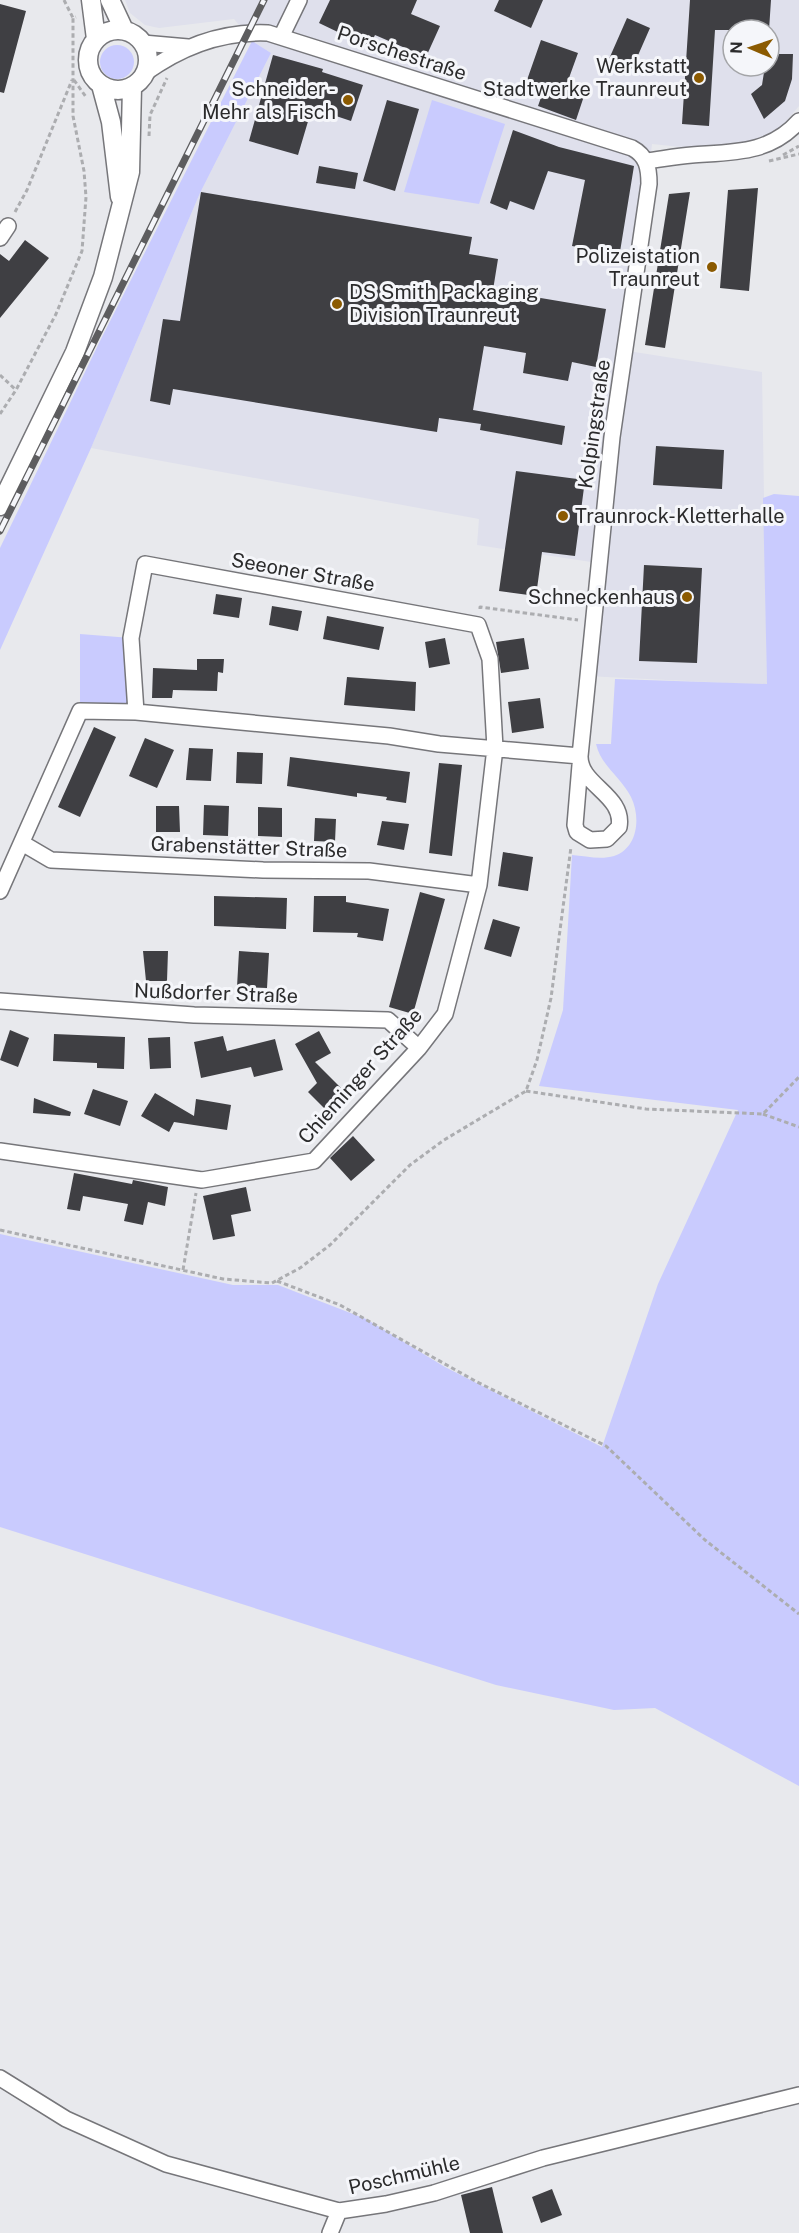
<svg xmlns="http://www.w3.org/2000/svg" width="799" height="2233" font-family="'Public Sans',sans-serif">
<style>
.built{fill:#dfe0ec;fill-rule:evenodd}
.green{fill:#c9cbfe}
.building{fill:#3f3f43}
.lines{fill:none;stroke-linecap:round;stroke-linejoin:round}
.minor-casing{stroke:#76767a;stroke-width:18}
.tertiary-casing{stroke:#76767a;stroke-width:21}
.path{stroke:#acadb0;stroke-width:3;stroke-dasharray:4.5 3;stroke-linecap:butt}
.minor{stroke:#fff;stroke-width:15}
.tertiary{stroke:#fff;stroke-width:18}
.rail-casing{stroke:#5d5d5f;stroke-width:7}
.rail{stroke:#f5f6fa;stroke-width:4.5;stroke-dasharray:14;stroke-linecap:butt}
.poi-dot{fill:#8b5a01;stroke:#f5f6fa;stroke-width:2}
.labels{text-anchor:middle;dominant-baseline:central;stroke-width:6;stroke-linejoin:round;paint-order:stroke}
.street-label{font-size:20px;fill:#2b2b2c;stroke:#f5f6fa}
.poi-label{font-size:20px;fill:#2b2b2c;stroke:#f5f6fa;text-anchor:end}
</style>
<rect width="100%" height="100%" fill="#e8e9ed"/>
<!-- built -->
<path class="built" d="M125 0H799V106L783 125 762 142 729 152 652 144 628 351 762 372 767 685 586 676 598 563 477 545 479 519 91 448 200 193 271 53 252 41 234 19 159 28 145 25 130 13ZM733 30H769V66H733Z"/>
<!-- green -->
<path class="green" d="M252 41 271 53 200 193 91 448 0 650V548L100 341Z
M100 62a17 17 0 1 1 34 0a17 17 0 1 1-34 0Z
M432 100 505 124 479 204 404 192Z
M774 494 799 496V1786L655 1708 614 1710 496 1685 0 1527V1234L233 1285H278L366 1319 445 1367 602 1447 658 1284 738 1110 539 1086 563 1010 572 855C585 856 601 860 614 856 638 848 641 817 631 797 621 777 601 766 596 744H611L615 679 767 684 763 498Z
M80 634 131 638 136 712 80 711Z"/>
<!-- building -->
<path class="building" d="M330 0H417L411 14 440 26 426 57 375 35 369 47 319 23Z
M499 0H543L531 28 494 11Z
M690 0H771L769 30H715L709 126 682 124Z
M0 4 26 11 4 93 0 92Z
M627 18 650 28 632 69 609 59Z
M541 40 578 53 565 89 584 96 576 120 538 106 545 86 527 80Z
M769 54H793L792 79 785 101 764 119 751 94 762 85 765 66H769Z
M273 55 323 69 322 72 363 85 351 121 312 108 298 155 249 141Z
M387 100 419 109 395 191 363 181Z
M513 130 559 147 634 166 618 264 592 260 594 250 572 246 585 180 548 171 534 210 510 201 507 210 490 203Z
M319 166 358 173 355 189 316 183Z
M758 188 749 291 720 288 728 190Z
M201 192 472 237 469 254 498 259 493 290 606 309 596 367 572 362 568 381 523 373 526 353 484 346 473 410 565 426 562 445 480 430 481 424 439 418 437 432 173 389 170 405 150 401 163 319 180 321Z
M690 192 665 348 645 345 669 194Z
M25 240 49 258 0 318V254L9 261Z
M656 446 724 450 722 489 653 485Z
M516 471 585 480 575 556 542 552 536 596 499 591Z
M644 565 702 568 697 663 639 661Z
M216 594 242 598 239 618 213 614Z
M272 606 302 611 298 631 269 625Z
M327 616 384 627 379 650 323 639Z
M445 638 450 664 429 668 425 642Z
M524 638 529 669 501 673 496 642Z
M197 659H224L223 673 218 672 217 691 173 690 172 698H152L153 668 197 670Z
M347 677 416 682 415 711 344 705Z
M540 698 544 728 512 733 508 702Z
M94 727 116 737 80 817 58 807Z
M145 738 174 750 157 788 129 776Z
M189 748 213 749 211 781 186 780Z
M237 752 263 753 262 784 236 783Z
M290 757 410 772 406 803 386 800 387 797 357 793V797L287 786Z
M439 763 462 765 452 856 429 853Z
M204 805 229 806 228 836 203 835Z
M156 806H179L180 832H156Z
M258 807 282 808V837L258 836Z
M315 818 336 819 335 842 314 841Z
M382 821 409 824 404 850 377 845Z
M503 852 533 857 528 891 498 886Z
M420 892 445 899 413 1014 389 1007Z
M214 896 287 898 286 929 214 926Z
M314 896H346V902L389 909 383 941 357 937 358 933 313 932Z
M493 919 520 927 511 957 484 949Z
M143 951H168L167 981H146Z
M239 951 269 953 267 988 237 987Z
M10 1030 29 1038 18 1067 0 1060Z
M319 1031 331 1053 315 1062 344 1091 326 1110 308 1092 317 1083 295 1044Z
M54 1034 125 1037 124 1069 97 1068V1063L53 1061Z
M223 1036 227 1051 275 1039 283 1070 254 1077 251 1067 201 1078 194 1042Z
M170 1037 171 1068 150 1069 148 1038Z
M93 1089 128 1101 120 1126 84 1114Z
M155 1093 194 1116 196 1099 231 1105 227 1130 174 1122 169 1132 141 1116Z
M34 1098 71 1112 70 1116 33 1113Z
M353 1136 375 1160 351 1181 330 1158Z
M74 1173 132 1184 133 1180 168 1187 165 1206 148 1202 143 1225 124 1221 128 1204 83 1196 80 1211 67 1209Z
M246 1187 251 1211 231 1215 235 1236 213 1240 203 1196Z
M492 2187 503 2233H470L461 2195Z
M552 2189 562 2215 541 2223 532 2197Z"/>
<g class="lines">
<defs>
<path id="minor" d="M282 35 299 0
M143 43 188 47
M145 73C181 47 223 31 268 33L632 148C647 156 649 168 649 184L612 437 580 756C579 785 625 795 619 827L607 839 590 840 577 832 575 825 580 765
M646 161C662 159 677 156 692 155 733 152 770 154 799 121
M0 238 8 226
M22 843 51 860 263 870 369 871 479 885
M0 891 80 711 136 712 389 736 439 744 580 756
M0 1001 194 1015 388 1020 419 1048
M0 1151 202 1180 314 1161 419 1048 445 1014 479 885 495 748 490 659 478 625 145 564 131 638 136 712
M0 2078 66 2119 166 2164 339 2211 386 2204 434 2193 543 2158 799 2095
M330 2233 339 2211"/>
<path id="tertiary" d="M91 0 96 39
M110 0 124 30
M88 60a30 30 0 1 1 60 0a30 30 0 1 1-60 0Z
M101 85 111 122 120 197
M0 506 75 352 103 277 130 172 132 87"/>
</defs>
<!-- minor casing -->
<use href="#minor" class="minor-casing"/>
<!-- tertiary casing -->
<use href="#tertiary" class="tertiary-casing"/>
<!-- path -->
<path class="path" d="M64 0 73 18
M74 80 86 97
M149 136 150 115 167 78
M783 155 799 146
M769 161 799 154
M15 212 27 190 72 80
M0 375 16 390
M0 414 16 390 56 314 82 251 86 197 84 171 73 116V18L76 17
M480 609V607L578 620
M526 1091 646 1109 763 1114 799 1077
M763 1114 799 1127
M0 1230 223 1279 272 1283 300 1268 330 1245 410 1165 444 1140 526 1091 537 1060 551 998 571 847
M183 1270 196 1193
M277 1281 340 1305 477 1382 606 1446 705 1540 799 1614"/>
<!-- minor -->
<use href="#minor" class="minor"/>
<!-- tertiary -->
<use href="#tertiary" class="tertiary"/>
<defs>
<path id="rail" d="M0 531 264 0"/>
</defs>
<!-- rail casing -->
<use href="#rail" class="rail-casing"/>
<!-- rail -->
<use href="#rail" class="rail"/>
</g>
<!-- markers -->
<g class="poi-dot">
<circle cx="699" cy="78" r="6"/>
<circle cx="348" cy="100" r="6"/>
<circle cx="712" cy="267" r="6"/>
<circle cx="337" cy="304" r="6"/>
<circle cx="563" cy="516" r="6"/>
<circle cx="687" cy="597" r="6"/>
</g>
<g class="labels">
<!-- street labels -->
<g class="street-label">
<text transform="translate(402 53) rotate(18)">Porschestraße</text>
<text transform="translate(594 424) rotate(-82)">Kolpingstraße</text>
<text transform="translate(303 572) rotate(10)">Seeoner Straße</text>
<text transform="translate(249 847) rotate(2)">Grabenstätter Straße</text>
<text transform="translate(216 993) rotate(2)">Nußdorfer Straße</text>
<text transform="translate(360 1076) rotate(-48)">Chieminger Straße</text>
<text transform="translate(404 2175) rotate(-13)">Poschmühle</text>
</g>
<!-- poi labels -->
<g class="poi-label">
<text x="687" y="66">Werkstatt<tspan x="687" dy="23">Stadtwerke Traunreut</tspan></text>
<text x="336" y="89">Schneider -<tspan x="336" dy="23">Mehr als Fisch</tspan></text>
<text x="700" y="256">Polizeistation<tspan x="700" dy="23">Traunreut</tspan></text>
<text x="349" y="292" text-anchor="start">DS Smith Packaging<tspan x="349" dy="23">Division Traunreut</tspan></text>
<text x="575" y="516" text-anchor="start">Traunrock-Kletterhalle</text>
<text x="675" y="597">Schneckenhaus</text>
</g>
</g>
<!-- north arrow -->
<g transform="translate(751 48) rotate(272)"><circle r="28" fill="#f5f6fa" stroke="#a4a5a8" stroke-width="1.5"/>
<path d="M0-4.5L10 22L0 15L-10 22Z" fill="#8b5a01"/>
<text y="-9" font-size="16" font-weight="bold" text-anchor="middle" fill="#2b2b2c">N</text>
</g>
</svg>
